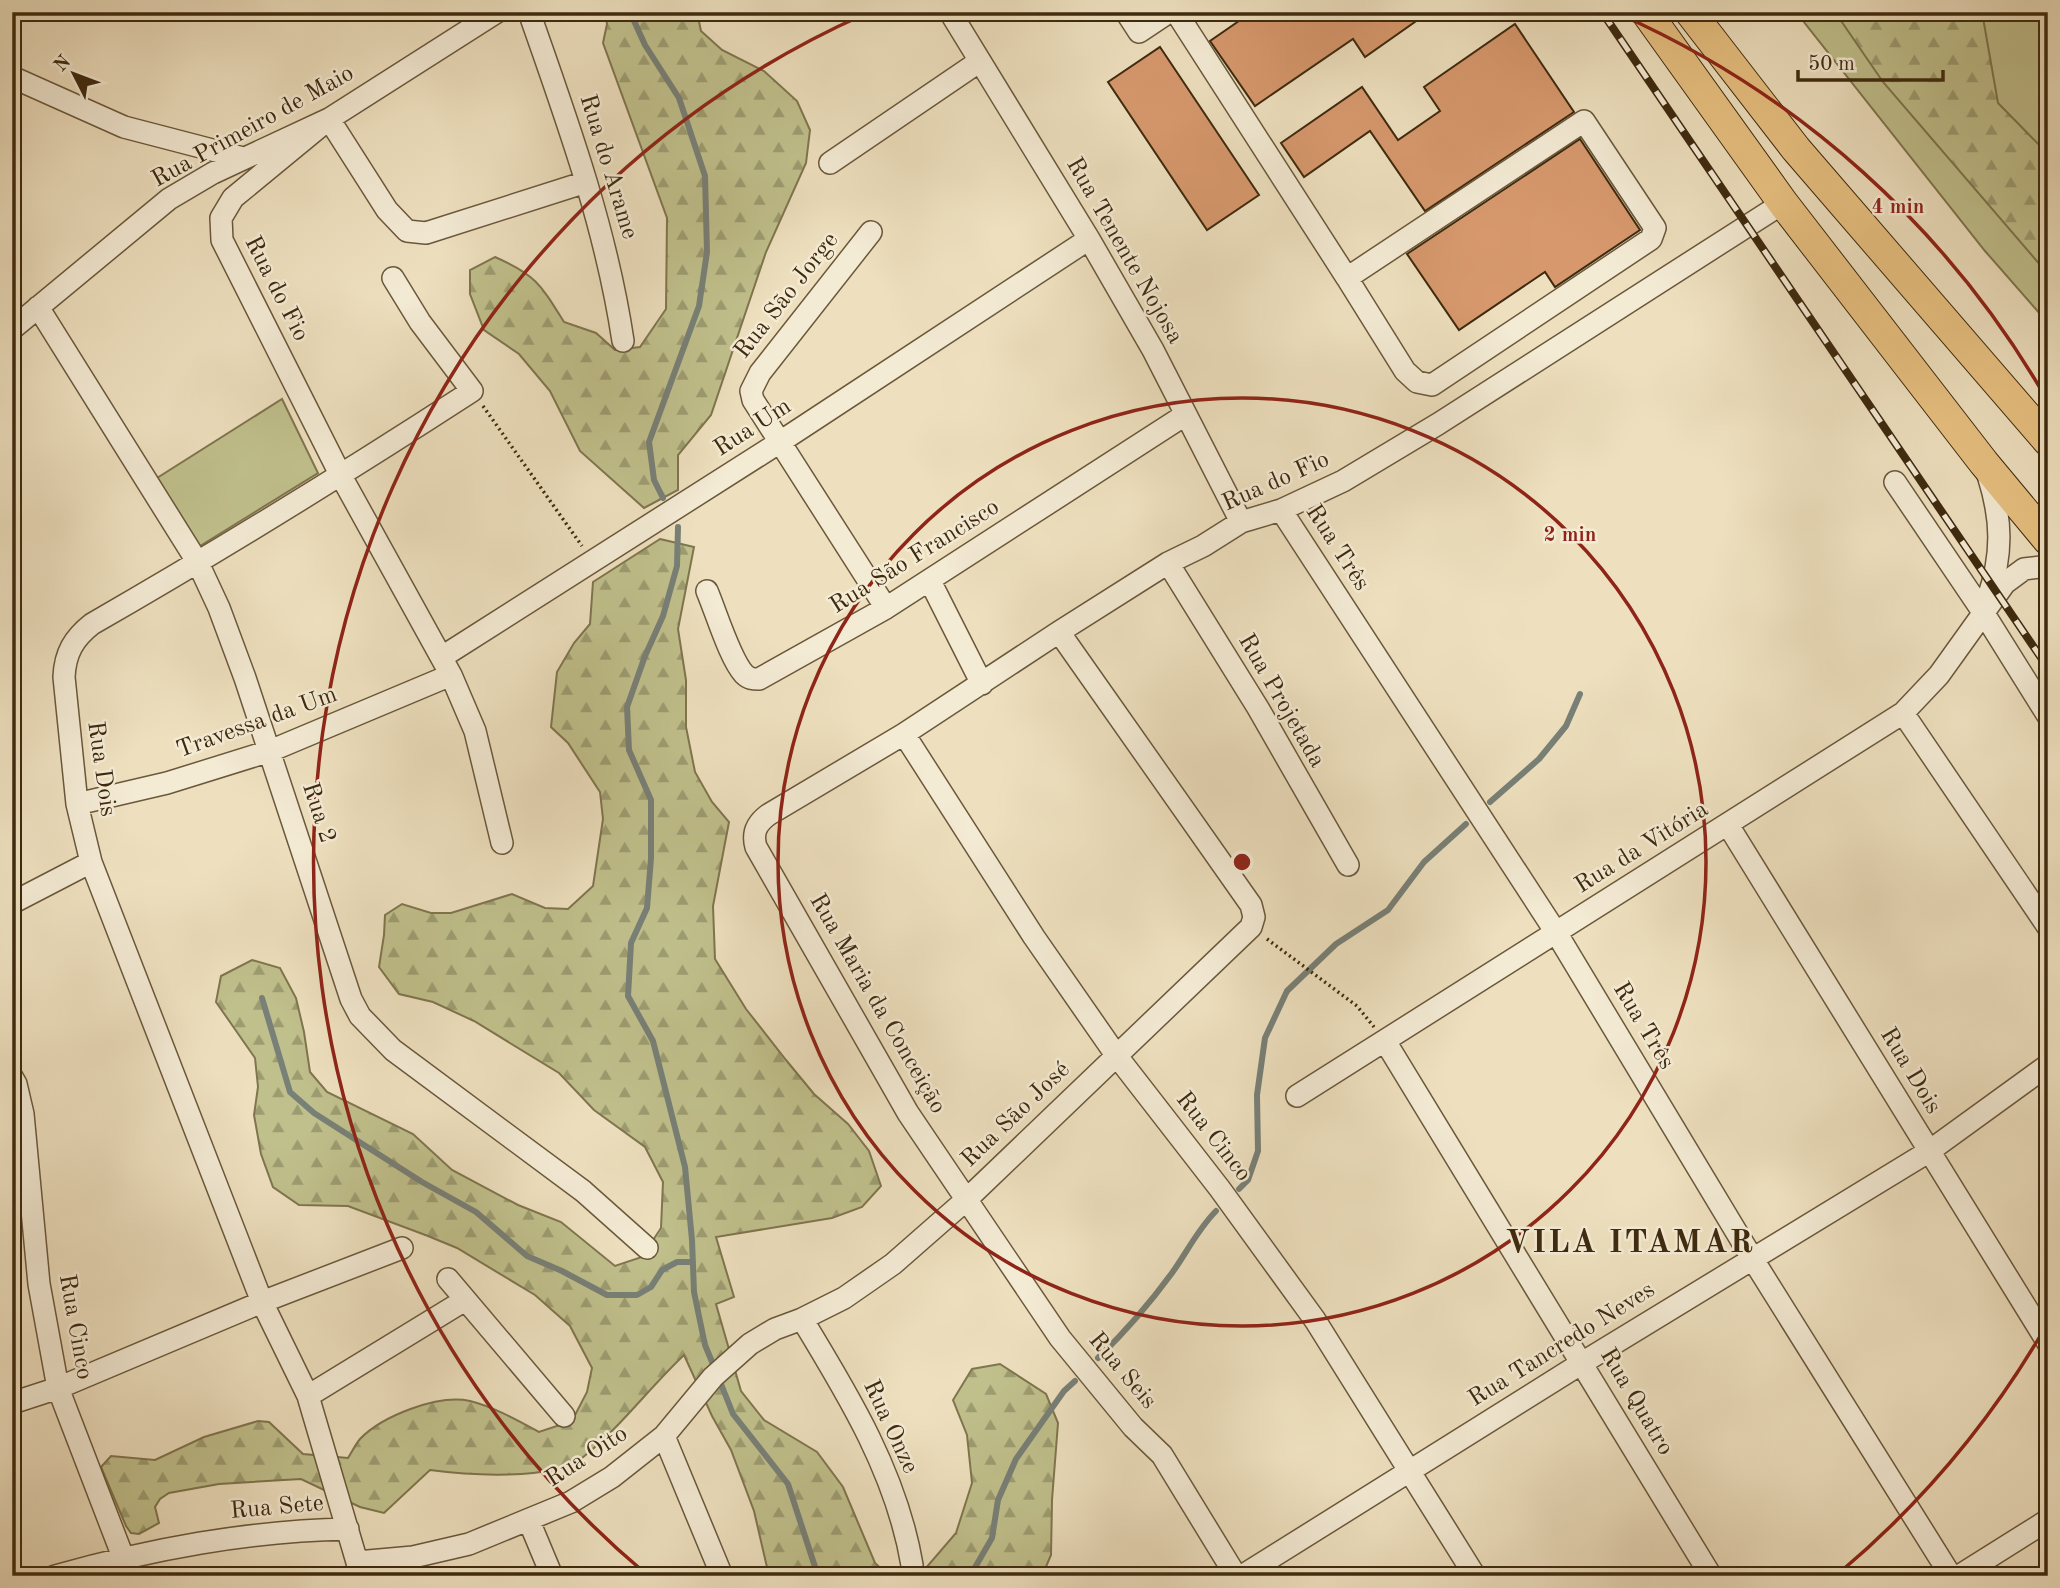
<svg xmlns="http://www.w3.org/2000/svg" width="2060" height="1588" font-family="'Old Standard TT',serif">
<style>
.green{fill:#c0c08c;stroke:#7f754e;stroke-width:2}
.forest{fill:url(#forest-firs);stroke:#7f754e;stroke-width:2}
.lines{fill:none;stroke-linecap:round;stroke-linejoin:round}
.stream{stroke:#788077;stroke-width:6}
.building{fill:#d7986d;stroke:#3e2a0f;stroke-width:2}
.minor-casing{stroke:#6a583b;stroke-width:24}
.highway-casing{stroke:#3e2a0f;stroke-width:32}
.path{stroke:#3e2a0f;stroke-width:3.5;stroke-dasharray:2 3.5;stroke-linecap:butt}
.minor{stroke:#f4ebd5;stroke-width:21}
.highway{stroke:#e7c080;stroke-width:30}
.rail-casing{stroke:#3e2a0f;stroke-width:8}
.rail{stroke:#f4ebd5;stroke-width:5;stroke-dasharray:16;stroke-linecap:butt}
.ring{fill:none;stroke:#8f2418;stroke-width:3.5}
.labels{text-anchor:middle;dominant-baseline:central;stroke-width:5;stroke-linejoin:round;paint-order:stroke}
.street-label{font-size:24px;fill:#3e2a0f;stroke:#f4ebd5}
.district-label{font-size:32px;font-weight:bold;letter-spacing:2px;fill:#3e2a0f;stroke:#f4ebd5}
.centre{fill:#8f2418;stroke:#f4ebd5;stroke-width:3.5}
.ring-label{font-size:21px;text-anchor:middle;font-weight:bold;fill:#8f2418;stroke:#f4ebd5;stroke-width:5;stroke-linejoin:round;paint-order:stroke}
</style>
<defs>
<pattern id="forest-firs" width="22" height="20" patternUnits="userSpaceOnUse" patternTransform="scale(1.75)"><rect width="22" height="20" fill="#c0c08c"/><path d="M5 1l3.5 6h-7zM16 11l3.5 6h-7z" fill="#9d9c71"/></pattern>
</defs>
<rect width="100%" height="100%" fill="#eee0bf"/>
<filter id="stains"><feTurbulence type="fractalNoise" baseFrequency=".00286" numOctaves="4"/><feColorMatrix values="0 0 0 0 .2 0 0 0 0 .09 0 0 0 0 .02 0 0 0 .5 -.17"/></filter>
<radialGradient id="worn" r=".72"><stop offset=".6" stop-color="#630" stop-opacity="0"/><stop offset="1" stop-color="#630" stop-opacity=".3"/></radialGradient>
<!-- green -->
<path class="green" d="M1796 12H2048V323L1985 251Z
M282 399 318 473 200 546 157 478Z"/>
<!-- forest -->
<path class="forest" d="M605 12H697L701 31 722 50 764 71 797 101 810 130 806 163 766 252 711 415 678 455V490L644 508 580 451 550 391 519 354 484 330 470 294V270L495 257C536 275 541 285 564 322L596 333 615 350 640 347 666 309 667 218 603 43 607 24Z
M1835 12H1982L1998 103 2048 154V274L1883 82Z
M660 539 694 547 678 629 686 680V727L695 772 712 802 729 822 713 906 715 959 746 1009 786 1060 814 1094 848 1124 869 1151 881 1186 862 1207 832 1218 716 1237 734 1297 716 1304 741 1391 764 1420 817 1452 843 1487 875 1563 889 1576H769L754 1511 731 1450 712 1416 684 1355C649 1388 620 1428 582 1458 552 1481 467 1475 430 1470L384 1513 360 1507 301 1479 219 1484 169 1493 160 1499 155 1507 159 1523 139 1534 131 1533 126 1526 101 1467 111 1456 155 1460 204 1437 258 1421 269 1422 303 1454 348 1458C352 1452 355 1445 360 1439 382 1416 438 1394 470 1401 494 1407 517 1420 539 1432L572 1421 587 1392 592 1368 570 1326 535 1295 457 1248 428 1236 348 1206 299 1205 273 1187 261 1154 254 1115 258 1087 255 1058 216 1002 221 976 252 960 280 968 296 998 304 1032 310 1072 327 1092 413 1134 452 1170 518 1205 561 1222 615 1266 642 1257 661 1228 663 1182 645 1147 594 1110 559 1073 474 1021 433 1002 399 994 379 967 384 935 385 915 402 904 431 913H451L512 894 545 908 568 909 593 886 603 819 600 792 568 743 551 727 557 672 574 643 590 624 593 582Z
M1000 1364 1046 1394 1058 1423 1052 1500 1051 1555 1042 1576H919L956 1533 972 1483 967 1435 953 1400 972 1369Z"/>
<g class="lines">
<!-- stream -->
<path class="stream" d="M630 12 645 45 679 98 705 176 707 252 699 306 649 442 654 480 663 498
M678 527 677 566 663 616 645 656 627 707 629 750 651 800V858L647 908 631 943 628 996 653 1041 685 1167 692 1240 694 1292 705 1345 715 1369
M1490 802 1539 759 1566 726 1580 694
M262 998 290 1092 314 1113 422 1182 476 1212 527 1256 562 1271 607 1295H637L651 1287 662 1270 677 1262H693
M1239 1189 1248 1180 1258 1151 1257 1095 1265 1038 1287 991 1336 944 1388 910 1424 862 1466 824
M1098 1358C1125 1332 1150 1303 1172 1273 1187 1252 1198 1229 1216 1211
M719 1379 733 1414 788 1484 818 1576
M970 1576 992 1538 998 1500 1016 1459 1064 1391 1075 1381"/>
</g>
<!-- building -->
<path class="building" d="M1252 12H1429L1365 57 1353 39 1255 106 1210 41Z
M1515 24 1574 112 1425 211 1370 131 1304 177 1281 143 1362 87 1398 140 1440 111 1424 87Z
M1160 47 1259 195 1207 230 1108 82Z
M1580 139 1640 230 1555 287 1545 272 1459 330 1407 254Z"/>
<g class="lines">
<defs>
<path id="minor" d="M529 12C567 120 606 227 623 341
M950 12 1089 239 1153 350 1241 522
M1126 12 1139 32 1169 12
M1176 12 1347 278 1584 121 1655 228 1651 239 1432 385 1417 382 1405 371 1347 278
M12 77 124 127 243 158
M830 163 980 61
M871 232 760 373 751 391 753 400 886 608
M38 307 198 563 219 608 245 678 351 999 360 1016 393 1050 583 1191 647 1248
M12 329 169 199 213 173 329 119 497 12
M1988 475C2002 519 2003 554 1988 598
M1895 482 1983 612 2048 716
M1281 510 1557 934 1752 1258 1951 1576
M1168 563 1258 708 1348 865
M930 581 982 684
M707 591C716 612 730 659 744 674 749 679 753 679 759 679L886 608 1185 415
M442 657 780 442 1089 239
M1903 713 2048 927
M904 734 1034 937 1116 1055 1220 1189 1315 1320 1475 1576
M77 804 167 783 270 751 451 675
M1728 825 2048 1343
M502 843 475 731 451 675 341 476 222 240 221 218 233 198 329 119 387 210 407 231 426 233 586 182
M12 903 91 862
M1385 1041 1711 1576
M12 1077 16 1084 23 1114 39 1284 58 1388 123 1557 128 1576
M1297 1096 1903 713 1939 675 2005 583 2024 569 2048 566
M448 1279 564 1416
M802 1319C849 1396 897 1475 912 1565
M308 1396 465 1300
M12 1403 58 1388 262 1302 402 1248
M664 1436 722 1576
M529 1521 552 1576
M357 1562 413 1557 469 1544 571 1502 612 1477 664 1436 713 1377 750 1344 775 1329 802 1319 844 1298 893 1264 966 1200 1251 927 1254 917 1251 905 1059 632
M55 1576C152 1549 247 1531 348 1529
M359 1576 357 1562 308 1396 262 1302 91 862 77 804 64 677C65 653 74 638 92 624 221 550 347 472 472 391L420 322 393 278
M1236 1576 1162 1455 1133 1427 1060 1338 908 1113 756 847C752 833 756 824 768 815L904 734 1059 632 1168 563 1203 546 1241 522 1281 510 1343 481 1438 424 1783 203
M1242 1576 1582 1363 1928 1152 2048 1065
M1959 1576 2048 1520"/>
<path id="highway" d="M1646 12 1783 203 1984 463 2048 540
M1690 12 1796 149 2048 441"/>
</defs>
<!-- minor casing -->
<use href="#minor" class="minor-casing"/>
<!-- highway casing -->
<use href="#highway" class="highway-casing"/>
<!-- path -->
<path class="path" d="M483 406 582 546
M1267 939 1357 1006 1374 1027"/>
<!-- minor -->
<use href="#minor" class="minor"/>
<!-- highway -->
<use href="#highway" class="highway"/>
<defs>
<path id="rail" d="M1602 12 2048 668"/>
</defs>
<!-- rail casing -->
<use href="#rail" class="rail-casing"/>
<!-- rail -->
<use href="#rail" class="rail"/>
</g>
<!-- distance rings -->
<g class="ring">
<circle cx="1242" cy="862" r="464"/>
<path d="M2046 1326A928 928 0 0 1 1839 1573M645 1573A928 928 0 0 1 865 14M1619 14A928 928 0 0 1 2046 398"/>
</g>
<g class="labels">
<!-- street labels -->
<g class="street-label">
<text transform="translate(253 127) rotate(-29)">Rua Primeiro de Maio</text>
<text transform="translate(608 167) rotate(73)">Rua do Arame</text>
<text transform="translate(1124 251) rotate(60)">Rua Tenente Nojosa</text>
<text transform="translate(276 289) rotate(63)">Rua do Fio</text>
<text transform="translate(787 296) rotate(-52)">Rua São Jorge</text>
<text transform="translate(753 428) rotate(-33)">Rua Um</text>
<text transform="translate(1276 482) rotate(-24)">Rua do Fio</text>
<text transform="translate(1337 548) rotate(57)">Rua Três</text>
<text transform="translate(915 557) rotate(-32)">Rua São Francisco</text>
<text transform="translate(1281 701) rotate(60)">Rua Projetada</text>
<text transform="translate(257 723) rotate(-20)">Travessa da Um</text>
<text transform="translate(101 769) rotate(82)">Rua Dois</text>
<text transform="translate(318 813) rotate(72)">Rua 2</text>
<text transform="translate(1642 848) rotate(-32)">Rua da Vitória</text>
<text transform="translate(877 1004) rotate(60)">Rua Maria da Conceição</text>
<text transform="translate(1643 1026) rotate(59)">Rua Três</text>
<text transform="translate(1910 1071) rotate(59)">Rua Dois</text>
<text transform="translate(1016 1115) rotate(-44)">Rua São José</text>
<text transform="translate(1213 1137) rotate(52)">Rua Cinco</text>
<text transform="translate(75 1327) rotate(80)">Rua Cinco</text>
<text transform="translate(1562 1345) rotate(-32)">Rua Tancredo Neves</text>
<text transform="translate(1122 1371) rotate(50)">Rua Seis</text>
<text transform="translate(1636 1402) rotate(59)">Rua Quatro</text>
<text transform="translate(890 1427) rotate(65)">Rua Onze</text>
<text transform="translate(587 1457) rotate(-33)">Rua Oito</text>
<text transform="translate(277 1508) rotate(-5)">Rua Sete</text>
</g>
<!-- district labels -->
<g class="district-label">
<text x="1630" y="1244">VILA ITAMAR</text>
</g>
</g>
<circle cx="1242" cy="862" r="10" class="centre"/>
<g class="ring-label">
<text x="1898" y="213">4 min</text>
<text x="1570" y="541">2 min</text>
</g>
<!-- margin -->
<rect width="2060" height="1588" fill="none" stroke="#eee0bf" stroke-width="42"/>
<rect x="14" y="14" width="2032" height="1560" fill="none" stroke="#3e2a0f" stroke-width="3.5"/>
<rect x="21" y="21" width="2018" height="1546" fill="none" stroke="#3e2a0f" stroke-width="2"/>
<!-- north arrow -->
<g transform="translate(74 74) rotate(312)" stroke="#f4ebd5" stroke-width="5" paint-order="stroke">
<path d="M0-5L12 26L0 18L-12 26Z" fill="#3e2a0f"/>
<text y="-10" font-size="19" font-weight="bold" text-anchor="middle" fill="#3e2a0f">N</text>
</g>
<!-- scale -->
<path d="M1798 70v10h145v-10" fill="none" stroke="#3e2a0f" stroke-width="3.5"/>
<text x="1808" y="70" font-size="21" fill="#3e2a0f" stroke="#f4ebd5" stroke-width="5" paint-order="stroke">50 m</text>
<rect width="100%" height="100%" filter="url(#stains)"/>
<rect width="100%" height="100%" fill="url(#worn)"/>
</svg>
